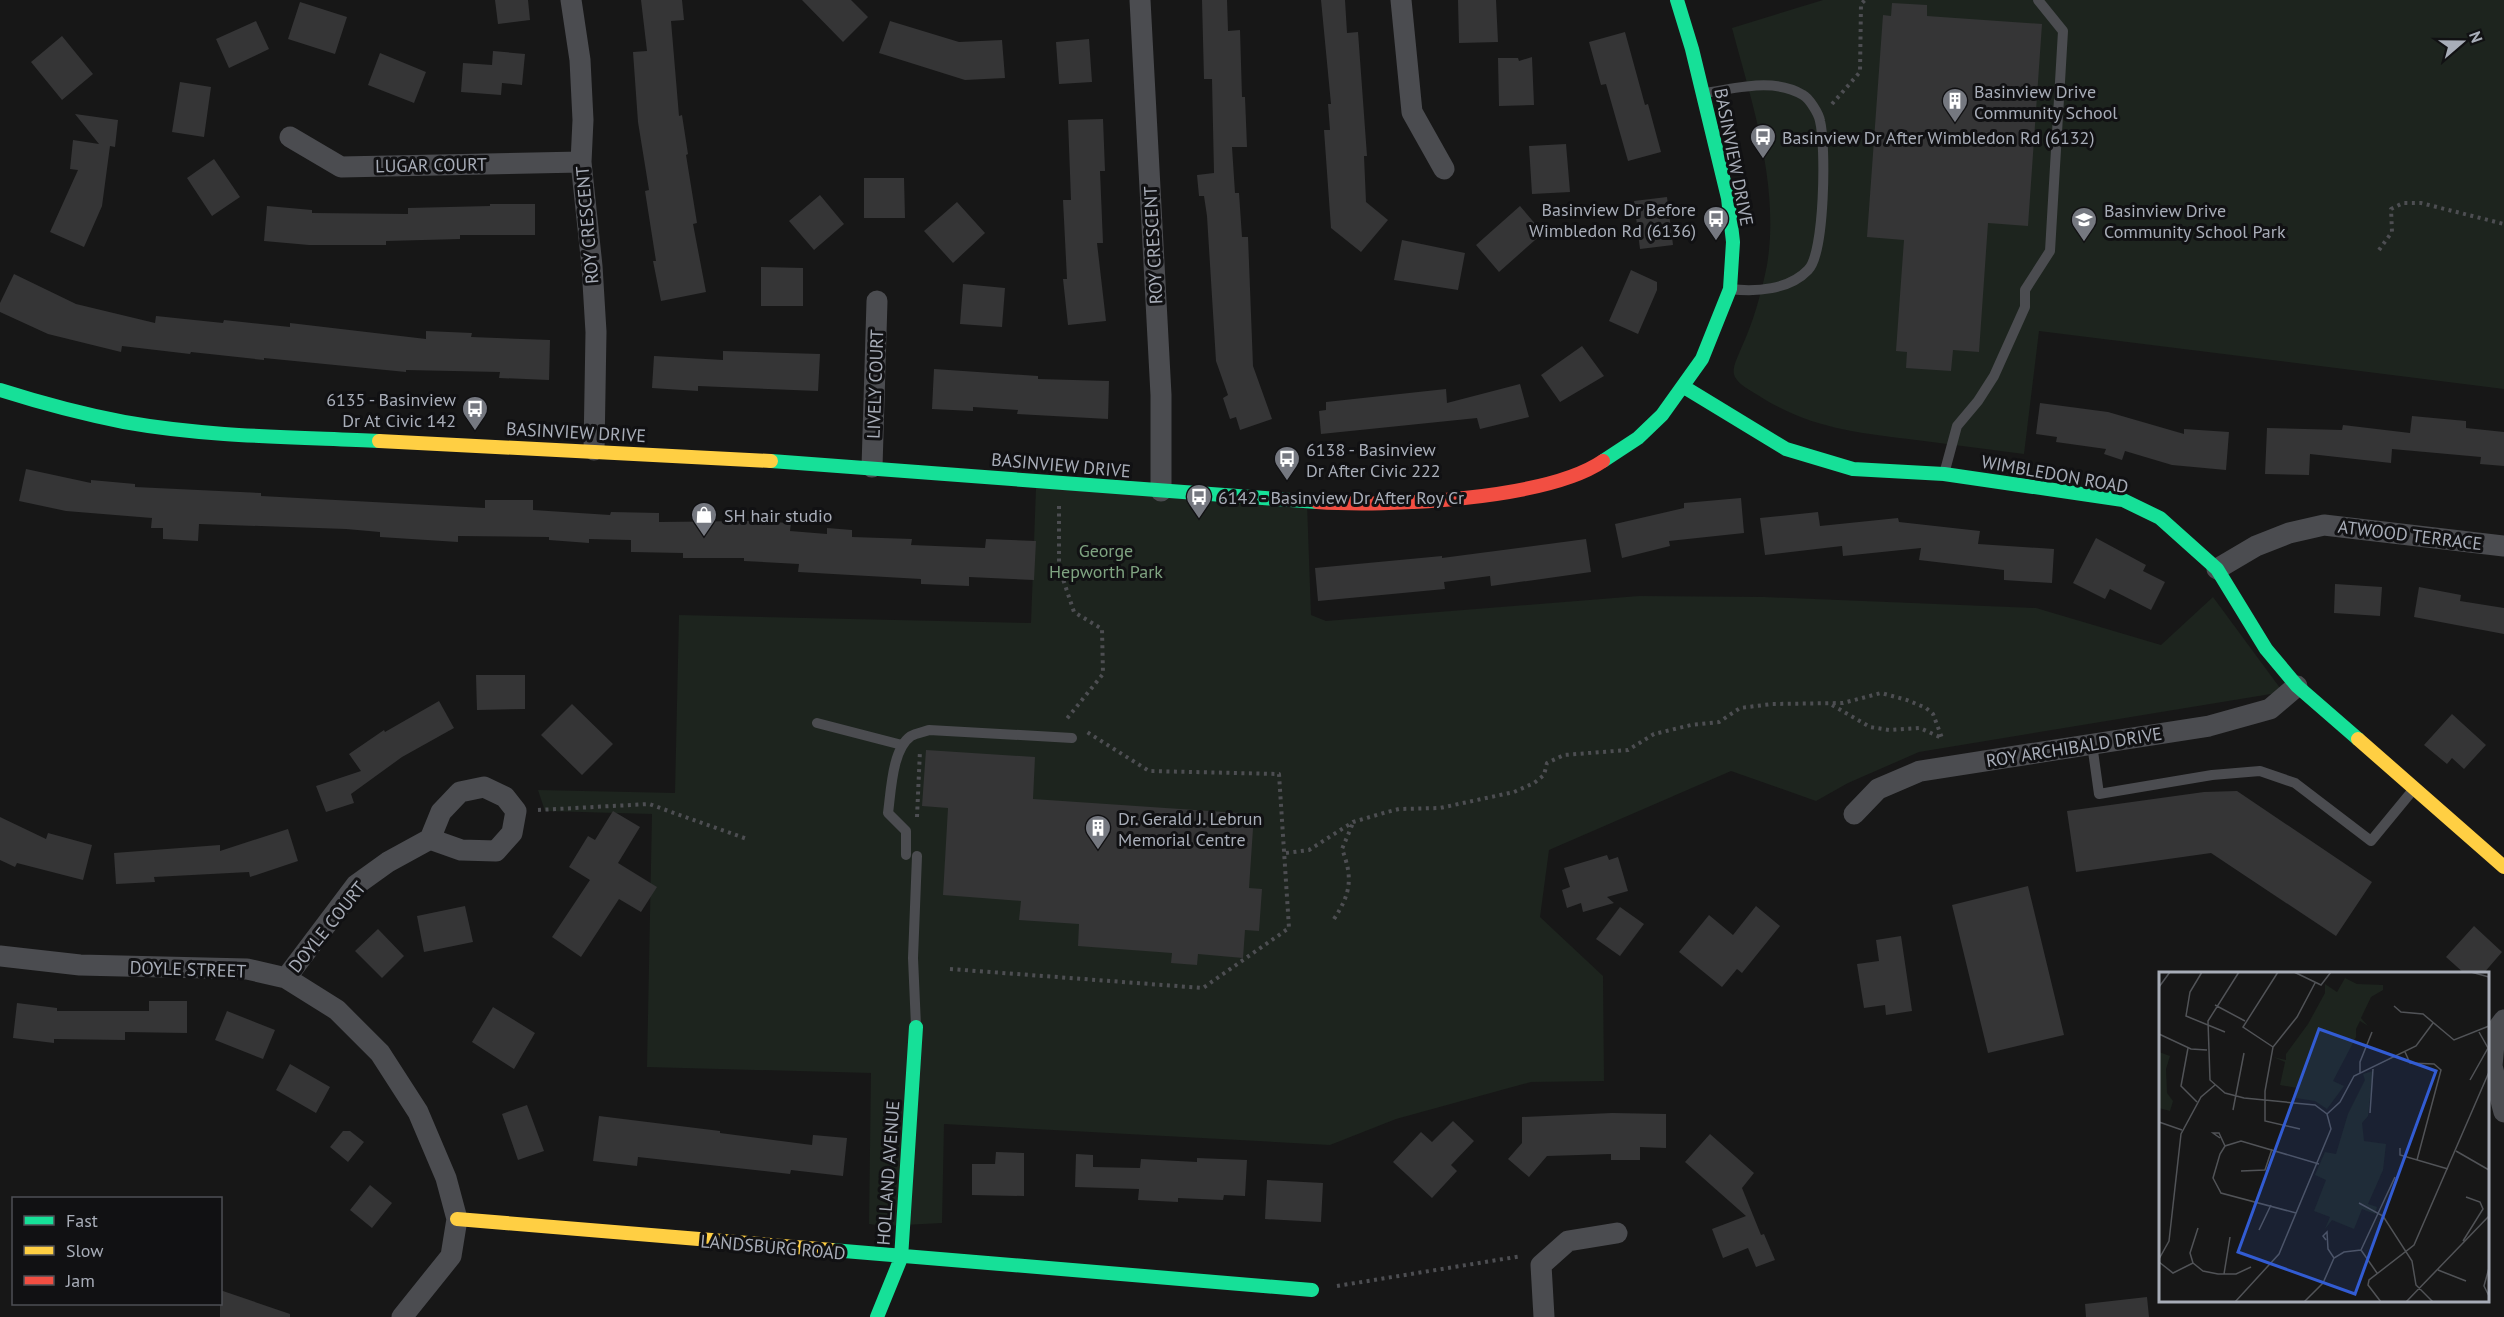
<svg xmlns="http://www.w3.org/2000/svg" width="2504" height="1317" font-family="'PT Sans',sans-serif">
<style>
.green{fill:#1d241e}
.building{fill:#353536}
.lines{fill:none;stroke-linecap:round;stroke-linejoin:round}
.path{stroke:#4d4e52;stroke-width:4;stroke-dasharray:3 4.5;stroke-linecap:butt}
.lane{stroke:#4b4c50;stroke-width:10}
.street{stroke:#4b4c50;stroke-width:21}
.fast{stroke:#16e098;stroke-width:14}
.slow{stroke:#ffcf43;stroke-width:14}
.jam{stroke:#f24e42;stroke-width:14}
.labels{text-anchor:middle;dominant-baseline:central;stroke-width:6;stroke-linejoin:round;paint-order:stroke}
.poi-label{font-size:18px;fill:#a8adb8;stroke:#111113;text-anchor:start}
.street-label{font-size:18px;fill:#a8adb8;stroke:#111113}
.park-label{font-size:18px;fill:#7fa381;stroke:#111113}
.inset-road{fill:none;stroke:#515357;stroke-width:1.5}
.view{fill:#325cd3;fill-opacity:0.15;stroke:#325cd3;stroke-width:3}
.inset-edge{fill:none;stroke:#a8adb8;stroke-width:3}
</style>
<rect width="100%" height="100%" fill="#171717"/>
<!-- green -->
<path class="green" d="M1823 0H2504V389L2039 331 2024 454C1988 449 1952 445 1916 440 1856 433 1808 428 1756 394 1750 390 1739 385 1735 377 1731 369 1737 359 1740 351 1753 323 1761 295 1767 265 1780 186 1752 103 1732 28Z
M1036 488 1307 503 1311 615 1326 621 1639 596 1764 597 2036 608 2161 645 2213 597 2283 692 1919 752 1848 783 1816 801 1731 771 1549 850 1540 917 1603 976 1604 1081 1531 1082 1396 1119 1330 1145 944 1124 942 1223 885 1226 869 1224 871 1073 647 1067 652 814 545 811 538 790 675 793 679 615 1031 623Z"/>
<!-- building -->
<path class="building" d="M495 0H528L530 20 498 24Z
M641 0H682L684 20 671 21 679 116 682 115 688 154 686 155 697 223 693 224 706 292 661 301 653 261H656L645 191 649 190 638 122 633 52 647 51Z
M802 0H851L868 17 843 42Z
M1202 0H1227L1228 31 1240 30 1242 97H1245L1247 147H1232L1235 193H1239L1242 237H1248L1253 366 1272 419 1240 430 1236 417 1230 419 1223 398 1228 395 1216 361 1207 216 1204 196H1199L1197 175 1214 173 1212 79H1204Z
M1321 0H1345L1347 33 1358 32 1367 156H1364L1366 202 1388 220 1361 252 1331 228 1324 130H1330L1328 104H1331Z
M1458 0H1496L1498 42 1459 43Z
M300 2 347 17 335 54 288 39Z
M1892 3 1927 5V16L2042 24 2028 226 1988 223 1979 352 1953 350 1951 371 1906 368 1907 352 1896 351 1904 240 1867 237 1883 15 1891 16Z
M256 21 269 49 229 68 216 39Z
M890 21 959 42 1002 40 1005 78 965 80 879 53Z
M1625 32 1645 105 1648 104 1661 152 1628 161 1606 84 1601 85 1589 42Z
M62 36 93 74 62 100 31 62Z
M1089 39 1092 82 1059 84 1056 42Z
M493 51 525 54 522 85 502 83 501 95 461 92 463 63 492 65Z
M380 53 426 72 414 103 368 85Z
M1532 57 1534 105 1499 106 1498 58H1518L1519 61Z
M180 82 211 87 204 137 172 132Z
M75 114 118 120 115 147 110 146 102 206 84 247 50 232 78 170 70 169 73 140 99 144Z
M1103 119 1105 171H1100L1103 243H1097L1106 321 1068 325 1063 279H1067L1063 200H1071L1068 120Z
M1566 144 1570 192 1532 194 1529 146Z
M214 159 240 197 212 216 187 178Z
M864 178H904L905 218H864Z
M820 195 844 224 814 250 789 221Z
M1667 197 1673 245 1640 249 1634 201Z
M957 202 985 233 953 263 924 231Z
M490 204H535V235H460V239L386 241V245H309L264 241 267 206 312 210V213L408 214V208L490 206Z
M1520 206 1543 233 1499 272 1476 245Z
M1402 240 1465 253 1458 290 1394 280Z
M761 267 803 268V306H761Z
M1631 270 1657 282V290L1638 334 1609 321Z
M14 274 76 304 155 323 156 316 223 323 224 320 290 327V323L426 339V331L472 333 471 337 550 340 549 380 499 378 500 372 406 370V372L264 358V360L191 352 190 354 122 346 121 352 48 334 0 312V303Z
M963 284 1005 288 1002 327 960 324Z
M1582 346 1604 376 1560 402 1541 375Z
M723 351 820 354 818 391 698 386V391L652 388 654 356 723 360Z
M934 369 1038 376V379L1109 381 1108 419 1017 414 1018 410 973 407V411L932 409Z
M1520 384 1529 417 1480 429 1477 418 1321 434 1319 411 1326 410V402L1446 389 1447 403Z
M2040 403 2108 412 2184 434V429L2229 432 2226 470 2172 465 2125 451 2122 460 2104 454 2106 449 2056 442 2057 437 2036 434Z
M2412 416 2466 421V428L2504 432V466L2480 464 2481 457 2392 449 2391 463 2310 454 2309 475 2265 474 2267 428 2342 430 2343 425 2410 433Z
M26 469 91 483V480L135 484V487L261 493V496L485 508V500H533V510L610 515 611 512 659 513V522L749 521 791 523 790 531 827 534V528L852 530V537L912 539 911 545 985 548 986 539 1036 541 1034 580 969 577V586L921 584V579L798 572 799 564 744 561V558H683V553L631 552V540L589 539V543L549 540V537L458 536V542L380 537V532L346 529 199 524 198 541 163 539V528H151L152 518 66 511 19 501Z
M1741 498 1744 533 1669 541 1670 546 1622 558 1615 524 1684 508V503Z
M1818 512 1820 526 1898 518 1899 522 1980 531 1978 544 2054 549 2052 583 2004 580V570L1919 560 1921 548 1843 556 1842 546 1765 555 1760 518Z
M2096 538 2146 565 2143 571 2165 582 2151 610 2110 589 2105 599 2073 583Z
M1586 539 1591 572 1491 586 1490 576 1444 582 1445 589 1318 601 1315 568 1442 556V558Z
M2335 584 2382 587 2380 616 2334 613Z
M2419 587 2461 595 2460 601 2504 608V634L2414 617Z
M476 675H525V709L477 710Z
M439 701 454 728 402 757 351 794 354 803 326 812 316 786 361 771 349 754 384 730 385 732Z
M572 704 613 744 582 775 541 735Z
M2452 714 2486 745 2464 769 2452 758 2447 764 2424 745Z
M926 750 1035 757 1033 799 1254 814 1249 888 1262 889 1259 931 1245 930 1243 958 1198 954 1197 965 1171 963 1172 953 1078 946 1079 924 1019 920 1021 901 943 895 948 808 922 806Z
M2237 791 2372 882 2336 936 2211 853 2076 872 2067 811 2204 792Z
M613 811 640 827 618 863 657 887 641 912 619 899 581 957 552 937 590 880 569 867 588 836 595 840Z
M0 817 46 839 48 833 92 845 83 880 17 863 15 867 0 860Z
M288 829 298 861 250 877 249 872 154 877 155 882 116 884 114 853 220 845V851Z
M1607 855 1609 860 1618 857 1628 891 1607 897 1614 903 1583 912 1581 903 1567 908 1562 890 1570 887 1564 868Z
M2028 886 2064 1035 1988 1053 1952 905Z
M465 906 473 942 424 952 417 916Z
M1756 906 1780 926 1742 973 1737 969 1722 987 1679 952 1709 915 1733 935Z
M1620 907 1644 924 1620 956 1596 939Z
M2474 926 2502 952 2483 974H2465L2446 957Z
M378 929 404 956 382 978 355 951Z
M1901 936 1912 1011 1886 1015 1885 1005 1864 1008 1857 964 1879 961 1876 940Z
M149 1001H187V1033L125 1032V1040L54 1039V1043L13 1038 17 1003 57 1008V1011H149Z
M493 1007 535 1033 514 1069 472 1042Z
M227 1011 275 1030 263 1059 215 1040Z
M290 1064 330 1087 316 1113 276 1090Z
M527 1105 544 1151 518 1160 502 1114Z
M1612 1113 1666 1114V1148L1640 1147V1160H1611V1154L1547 1156 1529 1177 1508 1159 1522 1143V1117Z
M599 1116 720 1131V1133L812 1145 813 1135 847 1138 843 1176 791 1170 790 1174 638 1157 637 1166 593 1161Z
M1453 1121 1474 1141 1451 1165 1457 1171 1432 1198 1393 1162 1421 1132 1432 1142Z
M343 1131H350L364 1142 348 1162 330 1147Z
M1710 1134 1754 1173 1742 1188 1761 1235 1764 1234 1775 1260 1756 1267 1748 1248 1723 1258 1712 1229 1746 1216 1685 1162Z
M996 1152 1024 1153V1196L972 1195V1164H995Z
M1076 1154 1093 1155V1167L1140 1168 1141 1159 1197 1162V1158L1247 1160 1245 1196 1224 1195 1223 1200 1178 1198V1202L1138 1200 1139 1189 1075 1187Z
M1267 1180 1323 1183 1321 1222 1265 1219Z
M370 1185 392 1203 372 1228 350 1210Z
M220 1290 290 1314V1317H220Z
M2147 1297 2149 1317H2086L2085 1304Z"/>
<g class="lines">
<!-- path -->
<path class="path" d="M1832 104 1860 72 1861 4 1865 0
M2379 250 2392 232 2391 209 2403 203H2421L2504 224
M1059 506V567L1074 612 1102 629 1103 674 1065 721
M1832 705 1870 727 1889 730 1920 728 1942 738
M538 810 649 804 747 839
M917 817 920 750
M1286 853 1309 850 1353 822 1387 812 1399 809 1440 808 1514 792 1534 783 1544 775 1547 763 1564 755 1628 750 1654 734 1691 725 1719 722 1740 708 1772 704 1843 703 1881 693 1907 700 1926 708 1933 714 1942 738
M1334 919C1351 893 1353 878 1342 849L1353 823
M950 969 1203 988 1289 928 1279 774 1149 771 1087 732
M1337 1286 1522 1256"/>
<!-- lane -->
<path class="lane" d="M1704 93C1735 89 1773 77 1803 95 1809 98 1819 114 1820 121 1826 145 1825 254 1808 270 1789 290 1756 292 1730 289
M1944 474 1957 426 1978 401 1994 376 2025 307V290L2050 251 2063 31 2038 0
M817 723 902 745
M2092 744 2099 794 2212 775 2260 771 2295 783 2371 841 2413 790
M906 855V831L888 813C891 792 892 749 911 736 916 733 924 732 929 730L1072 738
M916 1026 913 958 917 856"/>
<!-- street -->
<path class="street" d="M571 0 580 60 583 120 581 162 592 266 596 332 594 450
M1140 0 1161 395V491
M1401 0 1412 112 1444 169
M290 137 341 167 581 162
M872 467 877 301
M2217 569 2256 546 2289 533 2324 525 2504 546
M1854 814 1878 789 1920 771 2209 726 2270 709 2297 686
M0 956 80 965 247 969 286 978 337 1010 380 1053 418 1112 446 1178 457 1219 451 1256 402 1317
M286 978 356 885 388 862 430 839 461 850 496 851 512 833 516 811 505 797 484 787 460 792 441 812 430 839
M2504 1020 2495 1032 2492 1066 2504 1112
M1544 1317 1541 1265 1568 1241 1617 1233"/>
<!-- fast -->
<path class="fast" d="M1684 387 1786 449 1853 469 1944 474 2123 500 2160 518 2217 569 2266 649 2297 686 2358 739
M0 390C41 403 82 414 124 422 208 437 294 437 379 441
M771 461 1317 502
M1603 461 1638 438 1662 415 1702 359 1730 289 1733 242 1728 198 1692 49 1677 0
M832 1250 1312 1290
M877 1317 901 1258 916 1027"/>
<!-- slow -->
<path class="slow" d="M379 441 771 461
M2358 739 2504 867
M457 1219 832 1250"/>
<!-- jam -->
<path class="jam" d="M1317 502C1386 507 1546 500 1603 461"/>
</g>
<!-- icons -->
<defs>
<symbol id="building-pin" viewBox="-11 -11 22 30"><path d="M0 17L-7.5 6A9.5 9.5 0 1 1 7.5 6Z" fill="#757880" stroke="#111113"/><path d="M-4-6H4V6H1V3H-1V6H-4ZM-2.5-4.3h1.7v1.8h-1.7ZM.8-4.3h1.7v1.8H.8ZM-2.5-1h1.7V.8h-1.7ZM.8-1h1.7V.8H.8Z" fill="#fff"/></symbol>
<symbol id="bus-pin" viewBox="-11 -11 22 30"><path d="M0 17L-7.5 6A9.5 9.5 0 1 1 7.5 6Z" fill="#757880" stroke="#111113"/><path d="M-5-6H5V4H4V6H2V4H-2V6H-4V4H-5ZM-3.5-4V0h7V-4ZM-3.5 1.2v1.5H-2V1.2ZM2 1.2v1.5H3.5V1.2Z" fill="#fff"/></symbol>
<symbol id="school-pin" viewBox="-11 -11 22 30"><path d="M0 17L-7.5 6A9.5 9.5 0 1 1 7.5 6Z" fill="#757880" stroke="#111113"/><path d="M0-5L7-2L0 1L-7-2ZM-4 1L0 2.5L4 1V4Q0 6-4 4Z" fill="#fff"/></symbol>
<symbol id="shop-pin" viewBox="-11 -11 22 30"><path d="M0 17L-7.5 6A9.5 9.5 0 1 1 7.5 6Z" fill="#757880" stroke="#111113"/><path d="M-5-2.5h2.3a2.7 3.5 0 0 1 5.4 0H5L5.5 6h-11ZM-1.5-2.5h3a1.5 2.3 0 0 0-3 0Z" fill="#fff"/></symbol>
</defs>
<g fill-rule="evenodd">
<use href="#building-pin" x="1940" y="86" width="30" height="40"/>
<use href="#bus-pin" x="1748" y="122" width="30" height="40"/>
<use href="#bus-pin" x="1701" y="204" width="30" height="40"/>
<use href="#school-pin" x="2069" y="205" width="30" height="40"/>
<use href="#bus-pin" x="460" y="394" width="30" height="40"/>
<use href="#bus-pin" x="1272" y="444" width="30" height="40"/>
<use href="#bus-pin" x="1184" y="482" width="30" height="40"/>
<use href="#shop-pin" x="689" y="500" width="30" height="40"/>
<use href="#building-pin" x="1083" y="813" width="30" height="40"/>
</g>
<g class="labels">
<!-- poi labels -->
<g class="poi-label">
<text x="1974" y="91">Basinview Drive<tspan x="1974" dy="21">Community School</tspan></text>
<text x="1782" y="137">Basinview Dr After Wimbledon Rd (6132)</text>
<text x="1696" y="209" text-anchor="end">Basinview Dr Before<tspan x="1696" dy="21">Wimbledon Rd (6136)</tspan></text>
<text x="2104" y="210">Basinview Drive<tspan x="2104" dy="21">Community School Park</tspan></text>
<text x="456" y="399" text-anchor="end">6135 - Basinview<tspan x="456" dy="21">Dr At Civic 142</tspan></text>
<text x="1306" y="449">6138 - Basinview<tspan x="1306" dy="21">Dr After Civic 222</tspan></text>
<text x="1218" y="497">6142 - Basinview Dr After Roy Cr</text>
<text x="724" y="515">SH hair studio</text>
<text x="1118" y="818">Dr. Gerald J. Lebrun<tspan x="1118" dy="21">Memorial Centre</tspan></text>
</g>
<!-- street labels -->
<g class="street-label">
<text transform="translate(1734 157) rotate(79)">BASINVIEW DRIVE</text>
<text transform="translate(431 165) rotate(-1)">LUGAR COURT</text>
<text transform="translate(587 225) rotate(-95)">ROY CRESCENT</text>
<text transform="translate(1153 245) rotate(-93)">ROY CRESCENT</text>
<text transform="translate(875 384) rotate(-88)">LIVELY COURT</text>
<text transform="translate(576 432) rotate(3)">BASINVIEW DRIVE</text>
<text transform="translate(1061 465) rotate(5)">BASINVIEW DRIVE</text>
<text transform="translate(2055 474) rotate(10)">WIMBLEDON ROAD</text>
<text transform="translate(2410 535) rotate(7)">ATWOOD TERRACE</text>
<text transform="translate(2074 747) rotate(-9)">ROY ARCHIBALD DRIVE</text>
<text transform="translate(327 927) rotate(-51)">DOYLE COURT</text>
<text transform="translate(188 969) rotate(2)">DOYLE STREET</text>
<text transform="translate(888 1173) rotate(-86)">HOLLAND AVENUE</text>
<text transform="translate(773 1247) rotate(5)">LANDSBURG ROAD</text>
</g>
<!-- park labels -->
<g class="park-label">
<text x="1106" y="550">George<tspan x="1106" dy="21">Hepworth Park</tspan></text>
</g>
</g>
<!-- overview -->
<g transform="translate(2159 972)">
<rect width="330" height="330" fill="#171717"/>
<path d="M186 6 198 12 224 13V18L212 25 202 46 209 54 201 49 197 57V65L174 109 185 114 168 137 156 129 137 126 138 116 121 113 126 90 114 85 127 88V82L149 52 166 21V12L178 20ZM0 80 11 84 7 97 8 121 14 129 11 139 0 136ZM214 99 209 144 203 151 205 169 227 172 224 198 209 232 218 235 216 242 203 237 195 257 173 248 166 257 171 245 155 239 167 208 156 203 166 180 177 182 189 142 206 108 204 102Z" fill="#1d241e"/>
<path class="inset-road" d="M43 0 31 20 27 44 66 60M135 0 162 13 172 0M267 0H294M312 0 330 5M0 15 11 0M56 33 86 49M235 34 242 40 264 42 295 68 330 54M0 62 32 77 48 78M114 75 84 55 119 0M29 76 22 114 38 130M246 80 251 91 275 92 282 98 258 188M201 101V90L213 60M311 108 329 76 320 60M74 138 85 81M211 141 214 97M168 142 181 130 195 104 257 74 274 51M0 150 23 158M141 157 106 149V119L114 75 138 45 156 11M61 166 54 161H60L66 174M241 176V183L289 197M297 179 330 198M82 199 106 198 113 177M200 231 224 244 253 289 257 313 274 330M137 241 62 221 54 206 61 182 66 174 82 169 160 192M100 258 112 233M167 268 164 264 168 260 169 277 175 286M304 269 324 237 321 230 307 225M202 278 236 205M202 278 218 301M0 287 10 269 22 162 42 125 56 113M0 290 14 301 34 291M34 291 44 299 59 302H77L92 295M34 291 31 281 39 256M330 296 325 314 330 324M279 298 307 309M65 302 71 265M76 330 120 282 172 157 168 142 156 133 85 126 66 121 51 108 49 49 80 0M145 330 164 311 175 286 185 280 202 278M222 330 209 313 210 308 255 273 330 100M247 330 330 244"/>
<path class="view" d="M160 57 277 99 196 322 79 280Z"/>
<rect width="330" height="330" class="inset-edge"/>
</g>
<!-- legend -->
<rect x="12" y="1197" width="210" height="108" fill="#111113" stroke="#4d4f55" stroke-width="1.5"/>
<rect x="24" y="1216" width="30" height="9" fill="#16e098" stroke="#4d4f55" stroke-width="1.5"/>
<text x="66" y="1227" font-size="18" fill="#a8adb8">Fast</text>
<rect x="24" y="1246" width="30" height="9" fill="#ffcf43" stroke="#4d4f55" stroke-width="1.5"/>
<text x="66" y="1257" font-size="18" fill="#a8adb8">Slow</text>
<rect x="24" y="1276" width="30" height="9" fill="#f24e42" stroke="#4d4f55" stroke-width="1.5"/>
<text x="66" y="1287" font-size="18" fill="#a8adb8">Jam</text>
<!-- north arrow -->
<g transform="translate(2462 42) rotate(70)" stroke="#111113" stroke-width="4.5" paint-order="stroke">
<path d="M0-4.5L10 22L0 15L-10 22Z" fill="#a8adb8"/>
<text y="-9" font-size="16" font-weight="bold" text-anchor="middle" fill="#a8adb8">N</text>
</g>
</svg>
